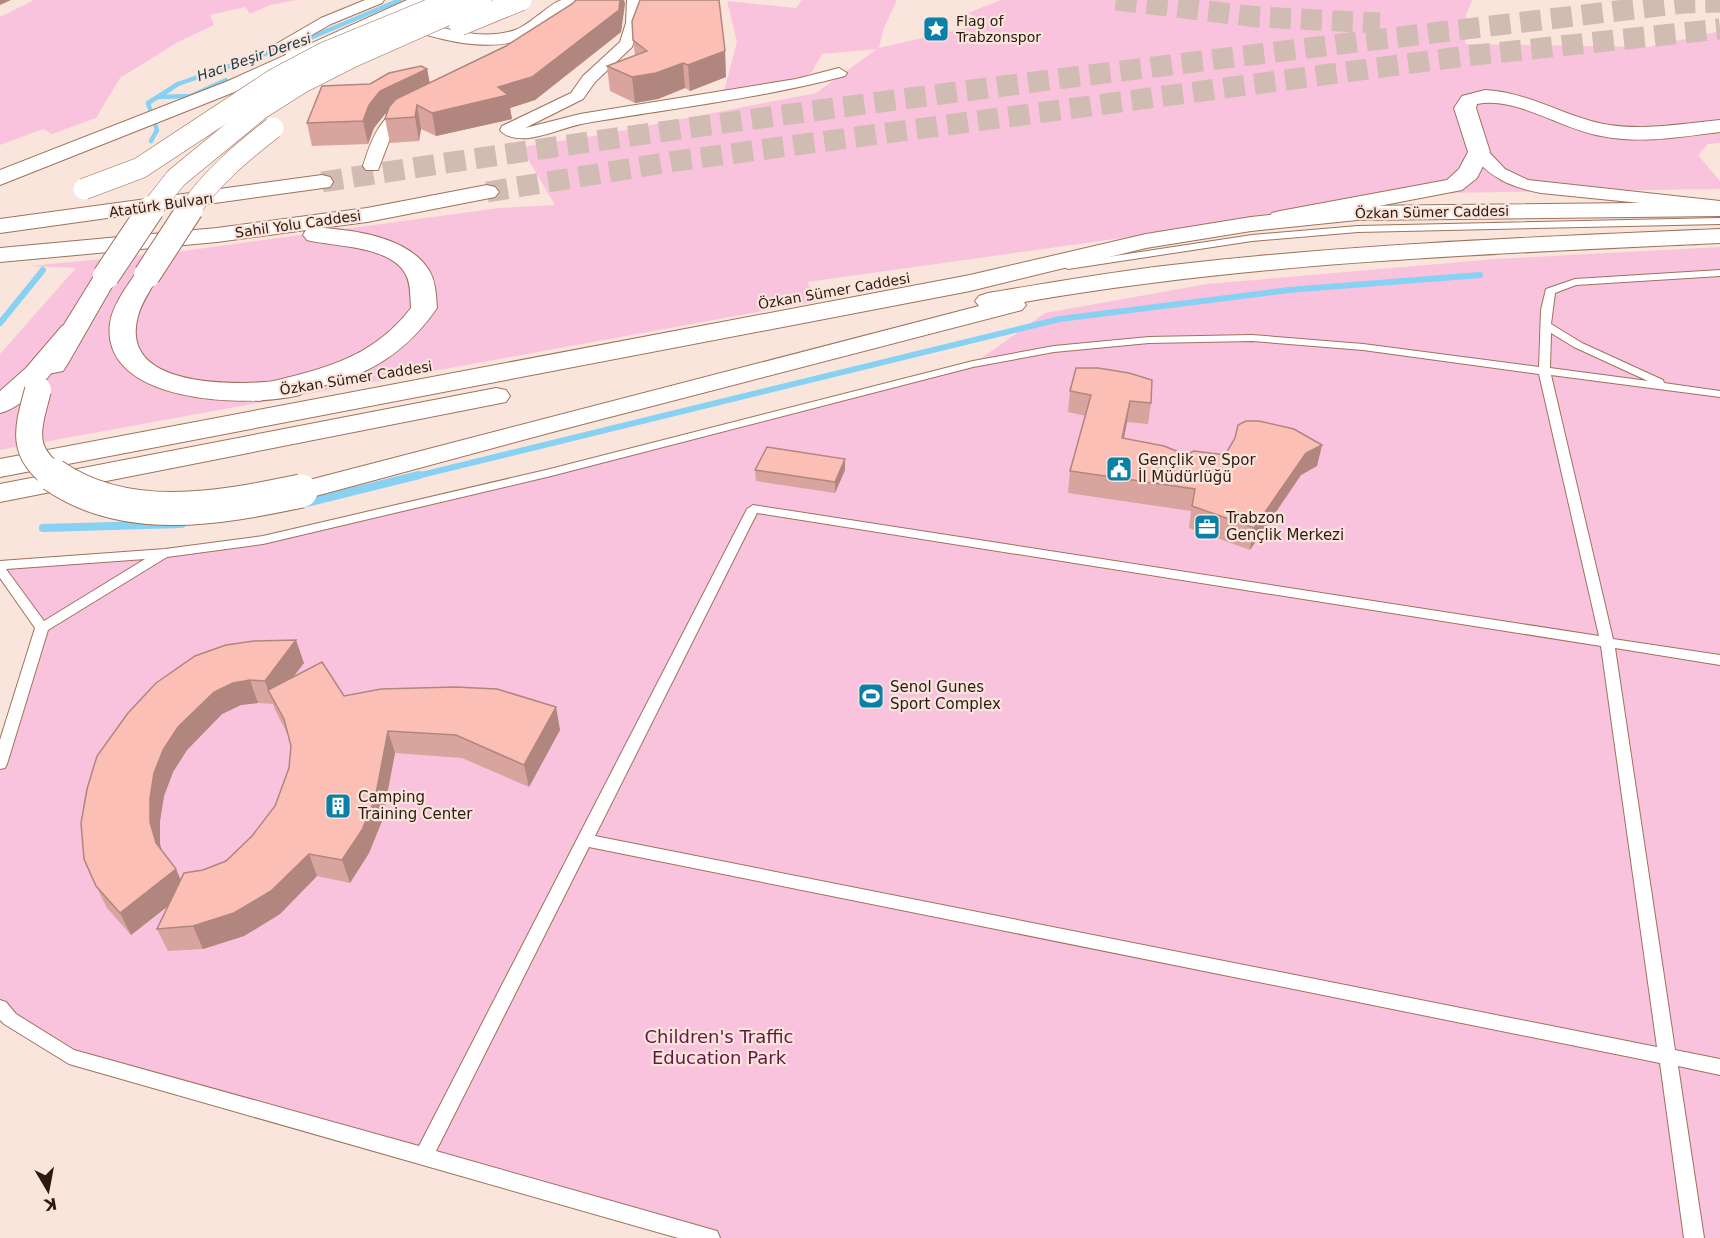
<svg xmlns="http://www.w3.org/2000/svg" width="1720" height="1238" font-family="'DejaVu Sans',sans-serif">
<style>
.green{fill:#fac3dd}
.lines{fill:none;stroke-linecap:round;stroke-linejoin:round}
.stream-far2{stroke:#87d1f3;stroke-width:4.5}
.stream-far1{stroke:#87d1f3;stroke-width:6}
.stream{stroke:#87d1f3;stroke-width:8}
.highway-tunnel{stroke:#d0bcb3;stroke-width:21;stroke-dasharray:21 10;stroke-linecap:butt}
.lane-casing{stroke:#9e725b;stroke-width:2}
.street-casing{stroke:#9e725b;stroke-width:2}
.secondary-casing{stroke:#9e725b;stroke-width:2}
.primary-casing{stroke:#9e725b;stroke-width:2}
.highway-casing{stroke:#9e725b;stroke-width:2}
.lane{fill:#fff;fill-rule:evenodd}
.street{fill:#fff;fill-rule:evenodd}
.secondary{fill:#fff;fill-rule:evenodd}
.primary{fill:#fff;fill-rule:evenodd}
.highway{fill:#fff;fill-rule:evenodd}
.primary-bridge-far2-casing{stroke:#9e725b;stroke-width:22;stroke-linecap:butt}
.primary-bridge-far1-casing{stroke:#9e725b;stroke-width:28;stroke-linecap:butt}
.primary-bridge-casing{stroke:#9e725b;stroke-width:35;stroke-linecap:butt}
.highway-bridge-casing{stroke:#9e725b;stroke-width:22;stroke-linecap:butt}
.primary-bridge-far2{stroke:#fff;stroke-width:21}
.primary-bridge-far1{stroke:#fff;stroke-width:26}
.primary-bridge{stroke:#fff;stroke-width:33}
.highway-bridge{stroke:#fff;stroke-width:21}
.wall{fill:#d8a49d;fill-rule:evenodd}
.shaded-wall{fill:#b0867f}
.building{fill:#fbbfb6;stroke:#b0867f;stroke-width:1.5}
.labels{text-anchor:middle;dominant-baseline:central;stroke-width:4.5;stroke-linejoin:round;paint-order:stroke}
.far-poi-label{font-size:14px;fill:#2c1a11;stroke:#f9e5db;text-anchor:start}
.far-water-label{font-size:14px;font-style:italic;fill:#163846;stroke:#f9e5db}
.far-street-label{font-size:14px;fill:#2c1a11;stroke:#f9e5db}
.poi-label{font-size:15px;fill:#2c1a11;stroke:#f9e5db;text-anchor:start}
.near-park-label{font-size:18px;fill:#621743;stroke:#f9e5db}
</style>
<rect width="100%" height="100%" fill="#f9e5db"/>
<!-- green -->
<path class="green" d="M34 0H296L270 5 250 14 245 7 210 15 214 25 178 42 120 78 96 118 52 134 43 129 0 145V17Z
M802 0H897L883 30 879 48 987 23 968 13 1001 0H1472L1466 15 1465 44 1649 47 1720 31V143L1708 144 1698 155 1720 181V189L1373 194 1251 220 807 282 818 301 0 450V354L76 268 29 266 176 252 499 208 555 205 521 147 600 135 816 93 877 49 822 54 812 72 795 82 723 95 737 42 727 1 796 8Z
M1720 247V1238H710L69 1056 0 1007V764L42 628 0 565 263 540 407 508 973 364 1045 313 1207 284 1496 259Z"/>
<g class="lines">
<!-- stream-far2 -->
<path class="stream-far2" d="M159 97 191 96 226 80
M151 141 157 130 148 103 178 84 310 38 400 0"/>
<!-- stream-far1 -->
<path class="stream-far1" d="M0 323 43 270
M413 477 1060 319 1289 290 1480 275"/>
<!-- stream -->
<path class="stream" d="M306 503 419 475
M43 528 182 524"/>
<!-- highway-tunnel -->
<path class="highway-tunnel" d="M1116 0 1258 17 1380 23
M322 182C775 111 1229 57 1684 3L1720 2
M487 192 676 161 1466 56 1720 29"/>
<defs>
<path id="lane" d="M1720 218V224L1358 232 1252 241 1068 269 1063 266 1068 263 1252 235 1358 226Z
M1720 270V276L1576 285 1555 293 1551 324 1582 343 1663 380 1664 383 1720 391V397L1551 375 1613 639 1720 655V665L1615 648 1675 1050 1720 1059V1075L1678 1066 1704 1238H1684L1660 1063 589 847 436 1151 710 1229 717 1231 720 1238H678L69 1064 4 1024 0 1020V1000L6 1002 16 1014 74 1050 419 1146 747 509 753 505 1599 636 1539 374 1363 350 1252 341 1149 343 1054 352 973 367 551 476 263 544 167 557 48 630 7 764 5 768 0 769V740L35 628 0 578V561L165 549 263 536 546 470 973 361 1054 346 1149 337 1252 335 1363 344 1539 367 1541 310 1546 289 1575 279ZM1551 333 1574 347 1648 381 1550 368ZM757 513 1601 646 1657 1047 595 836ZM145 559 44 621 6 569Z"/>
<path id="street" d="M365 0H384L382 3 331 24 291 47 306 55 303 58H293L271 47 321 18Z
M627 0H641L640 23 632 47 595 82 583 99 525 128 580 114 796 79 839 68 847 73 845 76C762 98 676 108 592 122 570 125 550 135 529 138 520 139 506 138 500 130L502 126 571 93 583 76 620 42 626 23Z
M415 102 423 107 393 131 378 170H366L363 166C372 137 382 110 415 102Z
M1479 147 1485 148 1505 169 1528 180 1720 201V211L1541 193C1511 187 1489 178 1470 152L1473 148Z"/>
<path id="secondary" d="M1485 90C1524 92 1555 111 1591 121 1632 133 1678 124 1720 120V132C1681 137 1640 144 1601 136 1561 129 1516 96 1477 104L1476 108 1490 152 1477 178 1462 190 1280 225 1272 223 1268 218 1272 213 1280 211 1447 180 1459 169 1468 152 1454 108 1462 96Z"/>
<path id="primary" d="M407 0H432L430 4 401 16C436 25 478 43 515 30 530 25 551 2 562 0 567 0 574 0 580 0 574 8 564 15 556 21 503 63 446 40 388 24L387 22 242 89 0 185V170L228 81Z
M1720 202V216L1357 220 1251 231 1146 248 970 291 0 477V459L970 275 1146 234 1251 217 1357 206Z
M1720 229V243C1487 254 1254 262 1024 302L1026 305 1022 310 560 430 312 497 301 500 290 497 286 491 290 485 979 306 975 301 979 296 988 293C1049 283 1110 272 1172 265 1354 244 1537 237 1720 229Z
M147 268 156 270 159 275C152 288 142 301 138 316 121 378 203 383 244 383 263 383 282 379 300 383L304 389 300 395C247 408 100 404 110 323 113 304 128 285 138 270Z
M106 269 115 271 118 276 67 365 63 371 53 373 43 371 39 365 94 276 97 271Z
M496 388 506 390 510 396 506 402 0 502V484Z"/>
<path id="highway" d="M322 175 330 177 333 182 330 187 0 233V219Z
M487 185 495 187 499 192 495 197 367 222 321 228C356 230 411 238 430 272 436 283 436 296 437 308 389 377 336 383 259 401L249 399 245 393 249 387C313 371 369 363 411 308 410 297 411 284 406 275 391 245 334 247 307 240L303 235 306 230 217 242 0 262V248L217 228 367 208Z
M71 324 80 326 84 332 80 338C61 361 30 406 0 413V391L26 368 62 326Z"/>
</defs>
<!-- lane casing -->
<use href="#lane" class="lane-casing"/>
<!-- street casing -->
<use href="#street" class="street-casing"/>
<!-- secondary casing -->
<use href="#secondary" class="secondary-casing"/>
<!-- primary casing -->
<use href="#primary" class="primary-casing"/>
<!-- highway casing -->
<use href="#highway" class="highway-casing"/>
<!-- lane -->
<use href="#lane" class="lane"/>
<!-- street -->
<use href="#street" class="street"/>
<!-- secondary -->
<use href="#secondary" class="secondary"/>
<!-- primary -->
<use href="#primary" class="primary"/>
<!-- highway -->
<use href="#highway" class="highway"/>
<defs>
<path id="primary-bridge-far2" d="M460 25 521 0
M150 211 176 178 260 109 301 83 352 57 481 0
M189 211C211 178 242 152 273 128"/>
<path id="primary-bridge-far1" d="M147 275 190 209
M106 276 151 209
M38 390C28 428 19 451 55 477"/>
<path id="primary-bridge" d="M53 475C126 526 220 508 301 491"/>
<path id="highway-bridge" d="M84 189 140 168 275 79 324 53 453 0"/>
</defs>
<!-- primary-bridge-far2 casing -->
<use href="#primary-bridge-far2" class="primary-bridge-far2-casing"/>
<!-- primary-bridge-far1 casing -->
<use href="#primary-bridge-far1" class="primary-bridge-far1-casing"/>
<!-- primary-bridge casing -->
<use href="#primary-bridge" class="primary-bridge-casing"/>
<!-- highway-bridge casing -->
<use href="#highway-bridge" class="highway-bridge-casing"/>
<!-- primary-bridge-far2 -->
<use href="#primary-bridge-far2" class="primary-bridge-far2"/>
<!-- primary-bridge-far1 -->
<use href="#primary-bridge-far1" class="primary-bridge-far1"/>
<!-- primary-bridge -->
<use href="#primary-bridge" class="primary-bridge"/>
<!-- highway-bridge -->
<use href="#highway-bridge" class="highway-bridge"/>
</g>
<!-- wall -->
<path class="wall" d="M625 3 621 32 535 100 510 108 512 119 436 136 421 129 419 141 390 143 385 119 387 112 385 114 374 128 368 144 312 146 307 123 370 84 427 69 430 83Z
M633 40 725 51 726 77 690 91 685 88 658 99 635 103 610 91 607 66 635 55Z
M1070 391 1151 403 1148 424 1127 422 1124 438 1186 455H1225L1322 445 1317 466 1301 475 1250 550 1189 528 1191 511 1068 493 1070 471 1086 416 1068 412Z
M845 459V470L835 493 756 481 755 470Z
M304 663 293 677 344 696 556 707 560 730 529 787 462 758 395 753 382 821 369 853 350 883 317 876 280 914 244 936 203 949 168 951 157 929 168 906 131 935 107 908 96 886 128 713ZM258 703 273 704 276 712 288 735 291 746 289 768 275 806 252 836 226 861 203 870 181 880 162 851 160 844V821L164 796 173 772 187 750 222 714 241 705Z"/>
<!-- shaded-wall -->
<path class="shaded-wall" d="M0 0H11L0 5Z
M620 0H624L625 3 621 32 535 100 510 108 512 119 436 136 432 113 498 87Z
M725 51 726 77 690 91 688 65Z
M683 63 685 88 658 99 635 103 632 77Z
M427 69 431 91 385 114 374 128 368 144 363 121 369 105 380 91Z
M417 105 421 129 419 141 415 117Z
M1130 401 1127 422 1120 459 1122 438Z
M1322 445 1317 466 1301 475 1250 550 1254 528 1306 453Z
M845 459V470L835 493V482Z
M296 640 304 663 274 702 268 690 273 704 265 681Z
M250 680 258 703 241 705 222 714 187 750 173 772 164 796 160 821V844L166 866 156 843 150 822V798L154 773 163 750 178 727 214 692 233 683Z
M556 707 560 730 529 787 524 765Z
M388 731 395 753 382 821 369 853 350 883 342 860Z
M309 854 317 876 280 914 244 936 203 949 193 926Z
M176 869 186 892 131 935 120 913Z"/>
<!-- building -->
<path class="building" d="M576 0H620L619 10 532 77 498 87 508 95 432 113 417 105 415 117 385 119 389 107 396 99 506 46 572 4Z
M640 0H719L725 51 688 65 683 63 656 73 632 77 607 66 647 51 633 40 632 21Z
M421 66 427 69 380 91 369 105 363 121 307 123 322 86 370 84 389 73Z
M1076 368H1098L1129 373 1152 380 1151 403 1130 401 1122 438 1164 446 1186 455 1194 451 1225 455 1235 438 1238 425 1246 421H1259L1294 429 1322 445 1306 453 1254 528 1192 506 1195 489 1070 471 1091 395 1070 391Z
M767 447 845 459 835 482 755 470Z
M296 640 265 681 250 680 233 683 214 692 178 727 163 750 154 773 150 798V822L156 843 176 869 120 913 96 886 84 859 81 823 87 789 97 756 128 713 156 683 195 656 226 645 254 641Z
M322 662 344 696 381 689 455 687 497 689 556 707 524 765 456 735 388 731 375 799 362 830 342 860 309 854 271 891 234 913 193 926 157 929 184 873 203 870 226 861 252 836 275 806 289 768 291 746 284 719 268 690Z"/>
<!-- icons -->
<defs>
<symbol id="sight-square" viewBox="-11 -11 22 22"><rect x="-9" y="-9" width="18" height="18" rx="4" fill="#0a80a7" stroke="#f9e5db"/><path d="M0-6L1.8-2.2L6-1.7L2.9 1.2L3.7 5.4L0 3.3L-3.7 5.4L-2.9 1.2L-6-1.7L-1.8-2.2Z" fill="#fff"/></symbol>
<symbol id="civic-square" viewBox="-11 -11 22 22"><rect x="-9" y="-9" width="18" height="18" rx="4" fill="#0a80a7" stroke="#f9e5db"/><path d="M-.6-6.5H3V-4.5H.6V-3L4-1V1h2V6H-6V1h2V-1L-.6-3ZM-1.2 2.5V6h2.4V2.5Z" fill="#fff"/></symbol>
<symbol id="office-square" viewBox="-11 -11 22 22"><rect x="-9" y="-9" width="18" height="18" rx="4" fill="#0a80a7" stroke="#f9e5db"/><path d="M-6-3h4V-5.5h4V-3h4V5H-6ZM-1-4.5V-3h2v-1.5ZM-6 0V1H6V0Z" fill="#fff"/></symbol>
<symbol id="stadium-square" viewBox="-11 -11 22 22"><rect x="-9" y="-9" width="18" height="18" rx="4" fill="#0a80a7" stroke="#f9e5db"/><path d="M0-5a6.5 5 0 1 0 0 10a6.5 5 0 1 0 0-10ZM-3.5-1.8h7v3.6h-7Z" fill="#fff"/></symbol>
<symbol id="building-square" viewBox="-11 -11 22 22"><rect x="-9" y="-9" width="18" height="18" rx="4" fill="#0a80a7" stroke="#f9e5db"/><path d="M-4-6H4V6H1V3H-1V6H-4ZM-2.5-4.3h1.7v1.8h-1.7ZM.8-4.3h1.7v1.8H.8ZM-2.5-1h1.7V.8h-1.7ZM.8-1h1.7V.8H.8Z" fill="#fff"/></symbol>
</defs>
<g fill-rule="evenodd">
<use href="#sight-square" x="921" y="14" width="30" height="30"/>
<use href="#civic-square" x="1104" y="454" width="30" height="30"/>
<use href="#office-square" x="1192" y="512" width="30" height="30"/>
<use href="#stadium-square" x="856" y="681" width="30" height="30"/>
<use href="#building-square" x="323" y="791" width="30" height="30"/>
</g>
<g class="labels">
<!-- far-poi labels -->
<g class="far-poi-label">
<text x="956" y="21">Flag of<tspan x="956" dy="16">Trabzonspor</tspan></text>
</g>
<!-- far-water labels -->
<g class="far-water-label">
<text transform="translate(254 57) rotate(-19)">Hacı Beşir Deresi</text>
</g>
<!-- far-street labels -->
<g class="far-street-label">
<text transform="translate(161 205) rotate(-8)">Atatürk Bulvarı</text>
<text transform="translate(1432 212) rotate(-1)">Özkan Sümer Caddesi</text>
<text transform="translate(298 224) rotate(-8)">Sahil Yolu Caddesi</text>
<text transform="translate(834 291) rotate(-10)">Özkan Sümer Caddesi</text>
<text transform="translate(356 378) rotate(-9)">Özkan Sümer Caddesi</text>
</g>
<!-- poi labels -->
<g class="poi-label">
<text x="1138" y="460">Gençlik ve Spor<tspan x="1138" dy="17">İl Müdürlüğü</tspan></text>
<text x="1226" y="518">Trabzon<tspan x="1226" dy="17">Gençlik Merkezi</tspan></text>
<text x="890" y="687">Senol Gunes<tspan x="890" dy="17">Sport Complex</tspan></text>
<text x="358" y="797">Camping<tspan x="358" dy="17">Training Center</tspan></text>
</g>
<!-- near-park labels -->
<g class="near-park-label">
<text x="719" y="1036">Children's Traffic<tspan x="719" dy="21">Education Park</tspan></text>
</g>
</g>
<!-- north arrow -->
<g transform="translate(48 1190) rotate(170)" stroke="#f9e5db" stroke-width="4.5" paint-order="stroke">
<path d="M0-4.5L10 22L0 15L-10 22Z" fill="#2c1a11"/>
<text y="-9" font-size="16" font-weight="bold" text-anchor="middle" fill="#2c1a11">K</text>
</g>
</svg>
